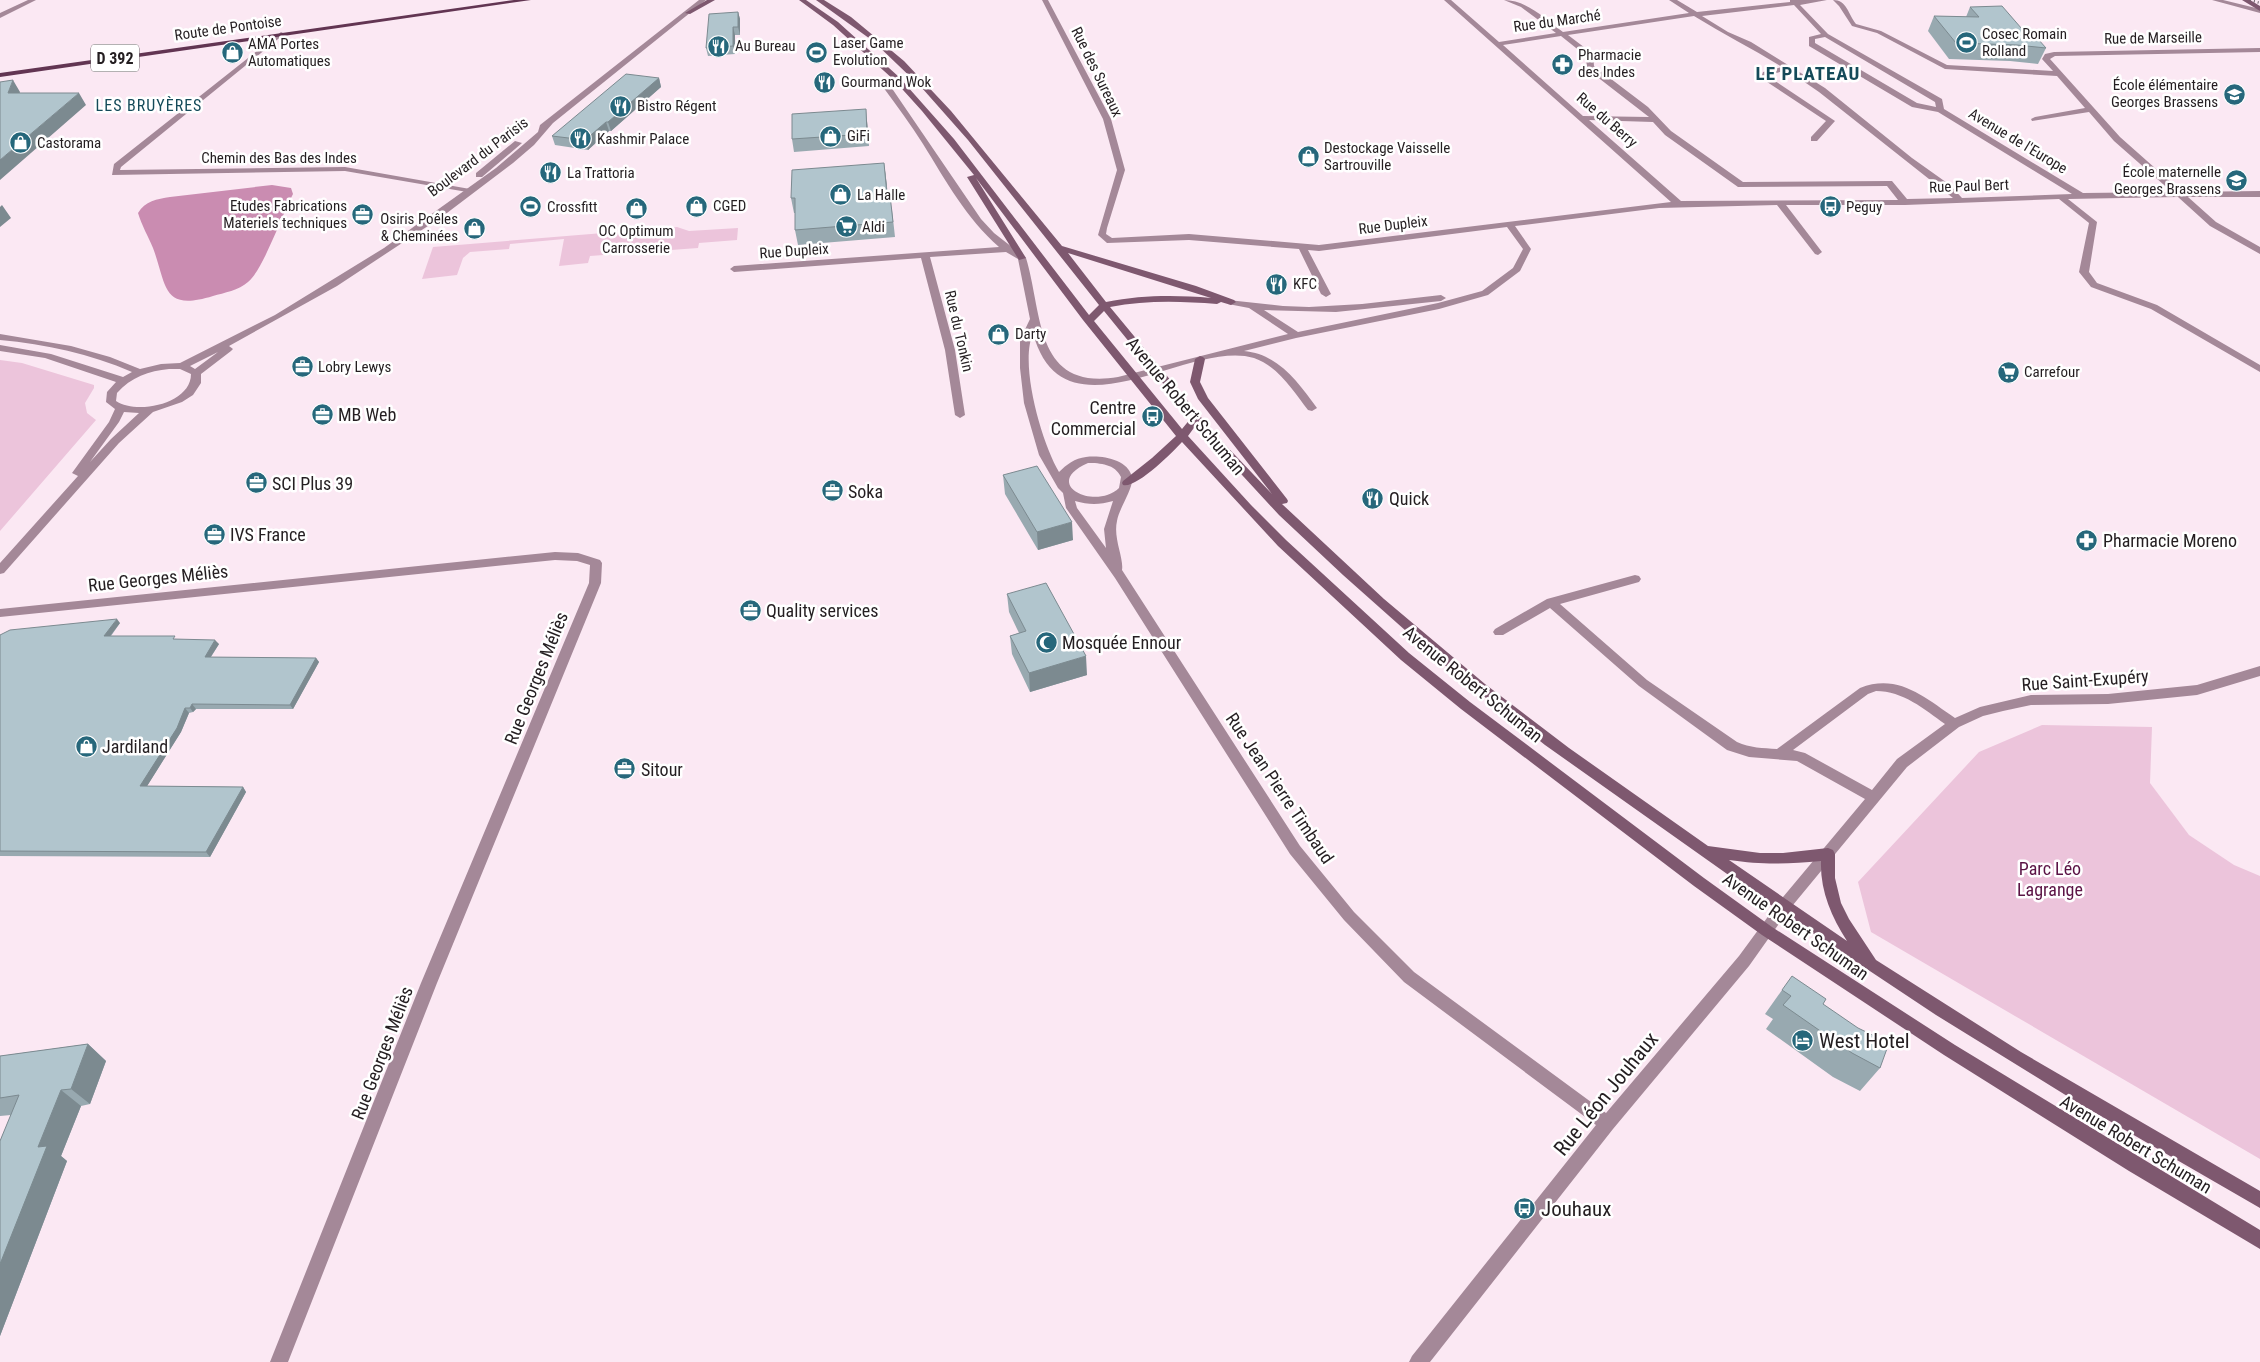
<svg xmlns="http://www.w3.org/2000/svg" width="2260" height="1362" font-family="'Roboto Condensed',sans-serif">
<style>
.green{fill:#ecc4db}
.water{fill:#ca8cb1}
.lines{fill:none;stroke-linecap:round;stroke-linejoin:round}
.minor{fill:#a48898;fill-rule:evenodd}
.tertiary{fill:#a48898;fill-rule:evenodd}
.secondary{fill:#7e586f;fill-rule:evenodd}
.primary{fill:#623552;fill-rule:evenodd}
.rail{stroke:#6d6369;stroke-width:2.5;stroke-dasharray:1 3;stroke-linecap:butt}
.wall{fill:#98a9b0}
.shaded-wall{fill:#7c8a90}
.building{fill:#b1c5cd;stroke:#7c8a90}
.labels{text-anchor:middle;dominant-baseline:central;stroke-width:5;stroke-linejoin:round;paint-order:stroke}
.far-street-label{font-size:15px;fill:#241e21;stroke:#fff}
.far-poi-label{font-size:15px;fill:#241e21;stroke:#fff;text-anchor:start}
.shield{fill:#fff;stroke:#666264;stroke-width:1}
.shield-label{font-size:16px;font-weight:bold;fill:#241e21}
.far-neighbourhood-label{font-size:16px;letter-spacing:1px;fill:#144a59;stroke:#fff}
.street-label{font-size:18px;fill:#241e21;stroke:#fff}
.poi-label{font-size:18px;fill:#241e21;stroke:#fff;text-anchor:start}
.park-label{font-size:18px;fill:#5b1345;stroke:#fff}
.far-district-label{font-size:19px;font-weight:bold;letter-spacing:1px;fill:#144a59;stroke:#fff}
.near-poi-label{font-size:21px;fill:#241e21;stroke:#fff;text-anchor:start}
.near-street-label{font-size:21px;fill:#241e21;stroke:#fff}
</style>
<rect width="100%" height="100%" fill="#fbe8f3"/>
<!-- green -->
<path class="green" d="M677 227 689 231 738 228 737 240 699 243 698 248 590 256 588 263 559 266 564 239 510 244 509 249 470 252 463 258 457 275 422 279 433 247Z
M0 360 22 363 94 385V388L85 403 87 413 96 420 0 531Z
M2042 725 2152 727 2150 783 2189 835 2234 865 2260 876V1159L1871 932 1858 882 1979 752Z"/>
<!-- water -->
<path class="water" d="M272 185 291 188 293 194C282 215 263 270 248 282 239 290 224 293 213 296 161 312 167 285 153 248 148 236 142 226 138 213 145 201 157 199 170 197Z"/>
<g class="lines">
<!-- minor -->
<path class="minor" d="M28 0H36L0 18V13Z
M1042 0H1048L1111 119 1125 170 1107 228 1106 234 1112 238 1189 234 1319 245 1671 202 1444 0H1451L1499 42 1556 33 1521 7 1504 0C1527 0 1545 19 1563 32L1689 13 1669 0H1677L1697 12 1790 2V0H1827L1800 5 1828 34 1942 99 1944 109 2083 193 2172 192 2114 141 2089 112 2032 121 2031 119 2035 117 2085 108 2057 76 1945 69 1877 33 1852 26 1839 6 1833 0C1847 0 1848 14 1856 24L1881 31 1947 65 2053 71 2042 59 2045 54 2054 52 2260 48V52L2055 56 2050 59 2120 137 2182 192 2260 191V197H2188L2216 222 2260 247V254L2210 226 2178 197 2068 199 2097 222 2089 272 2097 283 2157 305 2260 365V372L2151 309 2091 287 2079 272 2089 223 2059 199 1905 205H1786L1822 252 1818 255 1815 254 1777 205 1659 208 1515 226 1531 249 1520 271 1488 295 1439 309 1296 338 1244 351C1278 354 1298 382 1317 408L1312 411 1308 410C1294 392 1278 366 1254 358 1189 338 1063 445 1033 333 1019 365 1042 443 1059 472 1066 465 1075 458 1086 457 1101 455 1128 459 1132 477 1134 488 1119 508 1117 521 1113 538 1124 558 1122 570L1300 846 1354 912 1414 972 1606 1113 1739 956 1778 903 1865 799 1797 761 1749 757 1727 750 1639 686 1550 608 1503 635H1495L1493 632 1495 629 1547 599 1635 575 1639 576 1641 579 1639 582 1560 604 1647 680 1737 742C1750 748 1763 748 1777 749L1860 688C1898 673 1924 697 1955 718L1980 707 2031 695 2108 694 2197 685 2260 666V676L2197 695 2108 704 2031 705 2003 711 1983 716 1959 727 1907 767 1788 911 1749 966 1613 1129 1430 1362H1409L1412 1356 1596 1125 1404 982 1344 920 1290 854 1115 578 1066 508 1063 493 1058 488 1039 455 1024 403 1020 368V340L1030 319 1018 259 1006 252 930 257 955 350 965 415 960 418 955 415 945 350 921 258 734 272 730 269 734 266 999 247C966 218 946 181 923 144 911 125 897 106 883 87L882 80 886 78 890 80 891 87 981 219 994 233 1026 258C1043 314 1034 391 1118 377L1288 334 1249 308 1228 304V300L1283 306 1309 307 1362 304 1441 295 1446 298 1441 301 1336 312 1264 310 1298 332 1438 303 1482 291 1513 268 1523 249 1507 227 1319 251 1308 250 1331 294 1326 297 1321 294 1299 249 1189 240 1107 243 1098 235 1117 170 1103 119ZM1794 5 1821 34 1809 37V46L1912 107 1938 112 2072 194 1962 198 1950 185 1912 158 1825 88 1751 42 1728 32 1702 16ZM1694 16C1723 34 1753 49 1782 67L1763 72 1761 78 1826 121 1811 137V141H1817L1835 121 1769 77V75L1787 70 1819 92 1953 198 1907 199 1892 181H1889L1743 182 1671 131 1648 107 1594 66 1593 54 1568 35ZM1561 36 1586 56 1587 69 1649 117 1583 116 1503 45ZM1825 37 1935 102 1936 107 1917 103 1815 43V39ZM1589 120 1653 122 1665 135 1738 187 1887 186 1898 200 1681 201ZM1088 463C1100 463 1115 464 1121 477L1119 488C1095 511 1040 484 1088 463ZM1075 501C1089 505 1099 505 1113 501L1104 529 1106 548 1077 508ZM1876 691C1903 691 1924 709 1945 724L1897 759 1872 790 1805 753 1793 750 1868 694Z
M2212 0H2223L2260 9V13Z
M281 32 283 33V35L121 167 120 170 345 167 470 189H473V193L345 171 112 175 114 164Z
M555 552 578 553 600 560 602 563 601 583 437 983 288 1362H270L421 983 589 583 590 565 577 561 555 560 0 617V609Z"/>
<!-- tertiary -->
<path class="tertiary" d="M699 0H706L553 123 534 145 513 163 443 216 337 286 229 346 233 349 231 351 201 374V383L193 395 182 402 153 412 119 443 4 573 0 574V563L78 476 72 473 109 422 115 409 106 402 107 392 116 382 45 358 0 351V345L51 354 123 377 132 372C90 354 46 344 0 340V334L71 346 110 357 140 369 161 364 180 363 275 315 384 248 496 168 538 132 540 125ZM218 352 195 369 190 366ZM169 369H180L191 374C191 404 137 415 116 401L117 393C131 377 149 371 169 369ZM124 412 139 413 111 439 90 462 119 422Z
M515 141 522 143 482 177H476V173Z"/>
<!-- secondary -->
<path class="secondary" d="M707 0H715L690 14 685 13Z
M799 0H806L838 22 899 77 954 139 1089 315 1099 305 968 140 922 88 873 41 816 0H824L851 17 904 61 951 111 1062 246 1196 286 1234 300 1236 302 1231 305 1221 302 1217 304C1180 301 1146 300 1110 307L1215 434 1272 494 1198 399 1190 382 1195 359 1200 356 1203 357 1205 359 1200 382 1208 398 1287 499 1288 501 1287 503 1282 504 1384 599 1485 684 1569 748 1708 846 1760 853H1783L1828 848 1833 850 1835 854V878L1841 903 1849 919 1876 960 2021 1052 2260 1191V1208L2080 1104 1936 1015 1778 910 1545 745 1442 663 1343 575 1279 515 1196 425 1188 436 1251 505 1286 540 1409 653 1470 702 1704 878 1772 927 1955 1045 2260 1230V1249L2129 1171 1944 1055 1762 935 1694 886 1461 709 1401 660 1278 546 1182 442C1173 452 1136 489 1123 485L1122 483 1123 481 1152 458 1176 436 1083 320 976 178 1026 258 1019 260 967 177 974 175 922 111 894 80 833 25ZM1068 253 1211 298C1175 295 1142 295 1106 302ZM1104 311 1191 418 1182 429 1094 321ZM1729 860C1763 865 1787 864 1821 861 1820 890 1831 916 1847 941Z
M2242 0H2250L2260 6V11Z"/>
<!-- primary -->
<path class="primary" d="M514 0H531L0 77V73Z"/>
<!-- rail -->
<path class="rail" d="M2250 0 2260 3"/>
</g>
<!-- wall -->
<path class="wall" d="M1970 7 2022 29 2046 48 2038 64 2010 61 1949 59 1928 31 1934 16 1966 17Z
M738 12 740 19V35H735V54L708 56 706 48Z
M659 78 661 87 611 131H609L588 150 555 145 552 136Z
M867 121 869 146 794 152 792 139Z
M884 163 888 195 892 210 895 237 798 245 795 230V213H794L791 198Z
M1003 475 1073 540 1038 550 1005 494Z
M1007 594 1087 675 1030 692 1012 654 1010 636 1019 633 1009 612Z
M120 623 111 636 177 639 219 644 211 657 316 658 319 662 293 709H196L193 712 189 713 181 732 147 786 243 787 246 792 210 857 0 856V635Z
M1782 990 1823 1004 1880 1068 1860 1091 1833 1077 1766 1029 1773 1019 1765 1014Z
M88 1044 106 1061 90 1104 81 1106 61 1156 67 1161 0 1336V1141L11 1115 0 1116V1056Z"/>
<!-- shaded-wall -->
<path class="shaded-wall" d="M738 12 740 19V35L738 27Z
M733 27 735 35V54L733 46Z
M659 78 661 87 611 131 608 122Z
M13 80 20 92 16 105 8 93Z
M79 93 86 105 0 180V160Z
M866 109 867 121 869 146 867 134Z
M606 122 609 131 588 150 585 140Z
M884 163 886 178 889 210 887 195Z
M2 205 11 218 0 227V207Z
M1072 522 1073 540 1038 550 1037 532Z
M117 619 120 623 107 640 104 636Z
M215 640 219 644 208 661 205 657Z
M1086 656 1087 675 1030 692 1029 673Z
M316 658 319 662 293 709 290 705Z
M192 704 196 709 193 712 190 708Z
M185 708 189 713 181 732 144 791 140 786Z
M243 787 246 792 210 857 206 852Z
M88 1044 106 1061 90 1104 71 1089Z
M61 1090 81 1106 61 1156 67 1161 0 1336V1264L38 1147Z"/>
<!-- building -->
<path class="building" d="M2002 6 2022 29 2030 30 2046 48 2017 45 1956 43 1934 16 1979 17 1970 7Z
M738 12V27H733V46L706 48 709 14Z
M626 74 659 78 608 122H606L585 140 552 136Z
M13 80 8 93H79L0 160V82Z
M866 109 867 134 792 139V114Z
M884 163 887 195H890L893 222 795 230V198H791L792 170Z
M1037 466 1072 522 1037 532 1003 475Z
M1046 583 1086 656 1029 673 1010 636 1026 631 1007 594Z
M117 619 104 636H175L173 639 215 640 205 657 316 658 290 705 192 704 190 708H185L177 728 140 786 243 787 206 852 0 851V635L10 630Z
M1792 976 1826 999 1823 1004 1858 1028 1889 1043 1880 1068 1852 1053 1783 1005 1791 996 1782 990Z
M88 1044 71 1089 61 1090 38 1147 47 1146 0 1264V1141L19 1095 0 1098V1056Z"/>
<!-- icons -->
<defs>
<symbol id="stadium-disc" viewBox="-11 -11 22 22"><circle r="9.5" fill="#26677b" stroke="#fff"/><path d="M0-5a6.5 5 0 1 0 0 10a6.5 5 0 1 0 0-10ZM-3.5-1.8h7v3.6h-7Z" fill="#fff"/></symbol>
<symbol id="restaurant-disc" viewBox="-11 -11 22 22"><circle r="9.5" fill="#26677b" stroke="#fff"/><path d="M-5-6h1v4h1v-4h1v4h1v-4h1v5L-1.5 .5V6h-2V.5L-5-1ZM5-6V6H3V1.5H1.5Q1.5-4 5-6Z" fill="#fff"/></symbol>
<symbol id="shop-disc" viewBox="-11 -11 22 22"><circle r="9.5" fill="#26677b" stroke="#fff"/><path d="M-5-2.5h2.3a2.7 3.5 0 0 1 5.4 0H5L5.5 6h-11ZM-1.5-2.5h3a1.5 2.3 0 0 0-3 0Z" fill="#fff"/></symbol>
<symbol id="pharmacy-disc" viewBox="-11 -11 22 22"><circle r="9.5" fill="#26677b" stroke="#fff"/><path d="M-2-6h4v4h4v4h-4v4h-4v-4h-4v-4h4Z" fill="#fff"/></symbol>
<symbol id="school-disc" viewBox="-11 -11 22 22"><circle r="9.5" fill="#26677b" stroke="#fff"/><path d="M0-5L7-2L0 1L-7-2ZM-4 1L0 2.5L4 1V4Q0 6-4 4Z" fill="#fff"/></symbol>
<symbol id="bus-disc" viewBox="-11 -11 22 22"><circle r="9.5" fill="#26677b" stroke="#fff"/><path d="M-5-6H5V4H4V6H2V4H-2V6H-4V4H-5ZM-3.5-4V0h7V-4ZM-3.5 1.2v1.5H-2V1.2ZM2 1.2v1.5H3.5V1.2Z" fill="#fff"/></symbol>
<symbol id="office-disc" viewBox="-11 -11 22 22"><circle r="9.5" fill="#26677b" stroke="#fff"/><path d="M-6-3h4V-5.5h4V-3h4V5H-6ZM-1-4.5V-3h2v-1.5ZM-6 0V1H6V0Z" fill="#fff"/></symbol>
<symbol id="supermarket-disc" viewBox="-11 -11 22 22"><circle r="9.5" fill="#26677b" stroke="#fff"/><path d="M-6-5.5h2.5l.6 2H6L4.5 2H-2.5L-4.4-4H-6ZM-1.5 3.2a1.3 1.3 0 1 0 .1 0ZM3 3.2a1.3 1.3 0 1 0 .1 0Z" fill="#fff"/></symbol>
<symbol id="mosque-disc" viewBox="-11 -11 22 22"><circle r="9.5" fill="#26677b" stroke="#fff"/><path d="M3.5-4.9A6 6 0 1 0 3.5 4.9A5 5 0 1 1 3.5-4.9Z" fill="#fff"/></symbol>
<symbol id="hotel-disc" viewBox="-11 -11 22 22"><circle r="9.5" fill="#26677b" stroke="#fff"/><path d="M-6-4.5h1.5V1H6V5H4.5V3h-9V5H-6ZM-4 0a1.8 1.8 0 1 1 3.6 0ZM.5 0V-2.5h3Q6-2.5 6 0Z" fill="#fff"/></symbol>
</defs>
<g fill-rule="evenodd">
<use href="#stadium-disc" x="1954" y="30" width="25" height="25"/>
<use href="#restaurant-disc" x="706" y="34" width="25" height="25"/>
<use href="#stadium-disc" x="804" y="40" width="25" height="25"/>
<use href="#shop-disc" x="220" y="40" width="25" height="25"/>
<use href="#pharmacy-disc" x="1550" y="52" width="25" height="25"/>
<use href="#restaurant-disc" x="812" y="70" width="25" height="25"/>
<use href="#school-disc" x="2222" y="82" width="25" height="25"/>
<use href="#restaurant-disc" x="608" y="94" width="25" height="25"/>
<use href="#shop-disc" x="818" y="124" width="25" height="25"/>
<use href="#restaurant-disc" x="568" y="126" width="25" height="25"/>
<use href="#shop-disc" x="8" y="130" width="25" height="25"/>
<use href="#shop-disc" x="1296" y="144" width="25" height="25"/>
<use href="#restaurant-disc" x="538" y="160" width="25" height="25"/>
<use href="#school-disc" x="2224" y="168" width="25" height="25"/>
<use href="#shop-disc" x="828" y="182" width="25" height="25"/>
<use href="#shop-disc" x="684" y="194" width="25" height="25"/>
<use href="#stadium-disc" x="518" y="194" width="25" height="25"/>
<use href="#bus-disc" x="1818" y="194" width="25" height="25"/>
<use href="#shop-disc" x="624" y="196" width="25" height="25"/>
<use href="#office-disc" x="350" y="202" width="25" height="25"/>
<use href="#supermarket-disc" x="834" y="214" width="25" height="25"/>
<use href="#shop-disc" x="462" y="216" width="25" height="25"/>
<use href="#restaurant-disc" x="1264" y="272" width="25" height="25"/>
<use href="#shop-disc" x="986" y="322" width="25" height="25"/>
<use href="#office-disc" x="290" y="354" width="25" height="25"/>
<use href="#supermarket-disc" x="1996" y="360" width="25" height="25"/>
<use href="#office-disc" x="310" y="402" width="25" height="25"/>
<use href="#bus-disc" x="1140" y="404" width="25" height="25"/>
<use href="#office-disc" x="244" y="470" width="25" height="25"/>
<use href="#office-disc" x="820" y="478" width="25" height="25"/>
<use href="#restaurant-disc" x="1360" y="486" width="25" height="25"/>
<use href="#office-disc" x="202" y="522" width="25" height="25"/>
<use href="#pharmacy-disc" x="2074" y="528" width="25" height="25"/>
<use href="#office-disc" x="738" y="598" width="25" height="25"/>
<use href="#mosque-disc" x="1034" y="630" width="25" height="25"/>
<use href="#shop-disc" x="74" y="734" width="25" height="25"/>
<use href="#office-disc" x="612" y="756" width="25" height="25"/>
<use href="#hotel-disc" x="1790" y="1028" width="25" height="25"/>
<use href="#bus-disc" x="1512" y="1196" width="25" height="25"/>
</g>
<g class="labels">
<!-- far-street labels -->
<g class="far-street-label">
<text transform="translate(1557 21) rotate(-8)">Rue du Marché</text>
<text transform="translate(228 28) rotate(-8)">Route de Pontoise</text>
<text transform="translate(2153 38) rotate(-1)">Rue de Marseille</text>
<text transform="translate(1097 72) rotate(64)">Rue des Sureaux</text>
<text transform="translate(1607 120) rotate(41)">Rue du Berry</text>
<text transform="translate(2018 141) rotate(31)">Avenue de l'Europe</text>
<text transform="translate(478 157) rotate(-37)">Boulevard du Parisis</text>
<text x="279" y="158">Chemin des Bas des Indes</text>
<text transform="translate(1969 186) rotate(-2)">Rue Paul Bert</text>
<text transform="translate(1393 225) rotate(-7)">Rue Dupleix</text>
<text transform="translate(794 251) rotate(-4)">Rue Dupleix</text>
<text transform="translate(959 331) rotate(77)">Rue du Tonkin</text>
</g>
<!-- far-poi labels -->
<g class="far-poi-label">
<text x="1982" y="34">Cosec Romain<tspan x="1982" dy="17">Rolland</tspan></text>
<text x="833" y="43">Laser Game<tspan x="833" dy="17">Evolution</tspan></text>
<text x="248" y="44">AMA Portes<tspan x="248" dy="17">Automatiques</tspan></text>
<text x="735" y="46">Au Bureau</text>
<text x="1578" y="55">Pharmacie<tspan x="1578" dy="17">des Indes</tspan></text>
<text x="841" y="82">Gourmand Wok</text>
<text x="2218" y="85" text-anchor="end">École élémentaire<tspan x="2218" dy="17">Georges Brassens</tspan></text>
<text x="637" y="106">Bistro Régent</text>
<text x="847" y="136">GiFi</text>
<text x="597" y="139">Kashmir Palace</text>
<text x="37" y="143">Castorama</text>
<text x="1324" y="148">Destockage Vaisselle<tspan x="1324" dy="17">Sartrouville</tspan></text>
<text x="2221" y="172" text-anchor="end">École maternelle<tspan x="2221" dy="17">Georges Brassens</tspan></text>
<text x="567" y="173">La Trattoria</text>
<text x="857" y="195">La Halle</text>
<text x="347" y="206" text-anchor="end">Etudes Fabrications<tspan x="347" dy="17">Materiels techniques</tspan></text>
<text x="713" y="206">CGED</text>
<text x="547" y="207">Crossfitt</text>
<text x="1846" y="207">Peguy</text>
<text x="458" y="219" text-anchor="end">Osiris Poêles<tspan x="458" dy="17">&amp; Cheminées</tspan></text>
<text x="862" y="227">Aldi</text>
<text x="636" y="231" text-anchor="middle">OC Optimum<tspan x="636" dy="17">Carrosserie</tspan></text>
<text x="1293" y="284">KFC</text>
<text x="1015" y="334">Darty</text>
<text x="318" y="367">Lobry Lewys</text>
<text x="2024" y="372">Carrefour</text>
</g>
<!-- shield labels -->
<rect class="shield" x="91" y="44.5" width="48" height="27" rx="4"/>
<g class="shield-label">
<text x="115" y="58">D 392</text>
</g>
<!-- far-neighbourhood labels -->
<g class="far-neighbourhood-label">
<text x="149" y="105">LES BRUYÈRES</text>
</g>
<!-- street labels -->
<g class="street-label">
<text transform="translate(1186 406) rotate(50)">Avenue Robert Schuman</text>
<text transform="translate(158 578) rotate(-6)">Rue Georges Méliès</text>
<text transform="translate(536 678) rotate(-68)">Rue Georges Méliès</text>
<text transform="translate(2085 680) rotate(-4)">Rue Saint-Exupéry</text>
<text transform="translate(1473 684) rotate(39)">Avenue Robert Schuman</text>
<text transform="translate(1280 788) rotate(56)">Rue Jean Pierre Timbaud</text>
<text transform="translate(1796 926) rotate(35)">Avenue Robert Schuman</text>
<text transform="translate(382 1053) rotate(-69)">Rue Georges Méliès</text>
<text transform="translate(2136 1144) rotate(31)">Avenue Robert Schuman</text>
</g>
<!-- poi labels -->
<g class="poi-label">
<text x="1136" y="407" text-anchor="end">Centre<tspan x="1136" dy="21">Commercial</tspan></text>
<text x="338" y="414">MB Web</text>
<text x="272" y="483">SCI Plus 39</text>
<text x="848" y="491">Soka</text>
<text x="1389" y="498">Quick</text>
<text x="230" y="534">IVS France</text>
<text x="2103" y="540">Pharmacie Moreno</text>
<text x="766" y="610">Quality services</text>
<text x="1062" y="642">Mosquée Ennour</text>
<text x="102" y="746">Jardiland</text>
<text x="641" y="769">Sitour</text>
</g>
<!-- park labels -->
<g class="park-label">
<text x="2050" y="868">Parc Léo<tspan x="2050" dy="21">Lagrange</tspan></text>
</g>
<!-- far-district labels -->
<g class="far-district-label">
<text x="1808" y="73">LE PLATEAU</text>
</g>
<!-- near-poi labels -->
<g class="near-poi-label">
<text x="1819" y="1041">West Hotel</text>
<text x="1541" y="1209">Jouhaux</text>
</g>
<!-- near-street labels -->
<g class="near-street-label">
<text transform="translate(1606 1094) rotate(-51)">Rue Léon Jouhaux</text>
</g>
</g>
</svg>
